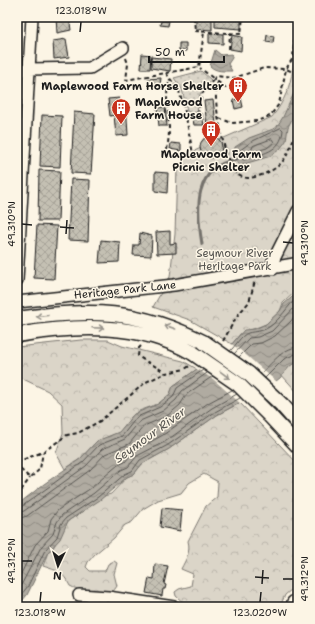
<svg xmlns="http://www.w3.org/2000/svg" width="315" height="624" font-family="'Shantell Sans',sans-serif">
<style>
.grass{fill:url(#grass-dots);stroke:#7c7872}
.forest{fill:url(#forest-crowns);stroke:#7c7872}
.water{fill:url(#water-waves);stroke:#75726c}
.pier{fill:#fcf5e5}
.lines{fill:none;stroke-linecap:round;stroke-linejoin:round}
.shore{stroke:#575551;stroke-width:1}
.stream{stroke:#75726c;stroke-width:3}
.building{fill:url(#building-cross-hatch);stroke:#1c1c1c}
.minor-casing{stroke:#1c1c1c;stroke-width:14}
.major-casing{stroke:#1c1c1c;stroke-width:17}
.path{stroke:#1c1c1c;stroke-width:2;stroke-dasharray:4 3;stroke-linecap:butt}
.minor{stroke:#fcf5e5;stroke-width:11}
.major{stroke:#fcf5e5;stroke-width:14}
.major-bridge-casing{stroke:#1c1c1c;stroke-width:17;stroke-linecap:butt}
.major-bridge{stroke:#fcf5e5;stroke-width:14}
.oneway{stroke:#97938b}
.ticks{fill:none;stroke:#1c1c1c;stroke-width:1.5}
.labels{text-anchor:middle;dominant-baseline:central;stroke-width:3;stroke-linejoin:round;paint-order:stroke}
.poi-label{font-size:11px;font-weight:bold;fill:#1c1c1c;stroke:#fcf5e5;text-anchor:end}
.park-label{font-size:11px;fill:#555450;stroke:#fcf5e5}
.street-label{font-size:11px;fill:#1c1c1c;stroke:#fcf5e5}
.water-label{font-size:12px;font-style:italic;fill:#575551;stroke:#fcf5e5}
.neatline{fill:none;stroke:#1c1c1c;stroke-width:1.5}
.ticks-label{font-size:10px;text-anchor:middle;fill:#1c1c1c}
</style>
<defs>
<pattern id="grass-dots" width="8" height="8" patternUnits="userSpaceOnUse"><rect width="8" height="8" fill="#dbd5c8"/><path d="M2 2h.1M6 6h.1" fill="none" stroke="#bbb6ab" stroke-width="1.8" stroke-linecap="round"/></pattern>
<pattern id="forest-crowns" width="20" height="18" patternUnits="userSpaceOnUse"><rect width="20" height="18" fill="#dbd5c8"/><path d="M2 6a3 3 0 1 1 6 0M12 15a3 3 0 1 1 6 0" fill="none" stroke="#bbb6ab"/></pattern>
<pattern id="water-waves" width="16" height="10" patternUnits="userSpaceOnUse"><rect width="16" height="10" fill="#b0aba1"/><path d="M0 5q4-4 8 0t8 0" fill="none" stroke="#8e8a82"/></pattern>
<pattern id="building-cross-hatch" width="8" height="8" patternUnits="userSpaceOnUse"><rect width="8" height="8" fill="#c4c0b3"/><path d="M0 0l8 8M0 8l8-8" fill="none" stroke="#a8a499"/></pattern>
</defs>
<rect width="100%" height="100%" fill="#fcf5e5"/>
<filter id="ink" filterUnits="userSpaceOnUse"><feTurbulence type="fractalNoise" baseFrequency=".025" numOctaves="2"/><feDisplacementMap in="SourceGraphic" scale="8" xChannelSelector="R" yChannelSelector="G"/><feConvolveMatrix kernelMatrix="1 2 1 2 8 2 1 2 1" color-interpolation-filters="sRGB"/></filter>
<g filter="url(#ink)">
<!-- grass -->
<path class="grass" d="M201 71 211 80 200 94 197 112 191 113 187 111 182 89 174 78Z"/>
<!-- forest -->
<path class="forest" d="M294 17H298V289L283 303 280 311 266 324 240 334 232 344 190 320 153 307 170 277 175 234 177 168 192 152 272 117C297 86 295 54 294 17Z
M81 340H108L122 346 183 361 197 369 173 386 170 394 158 404 139 411 131 417 119 433 97 441 80 459 65 469 56 453 63 433 62 404 48 391 17 376V347Z
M298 358V393L279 372Z
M240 403 298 464V584L285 595 282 602 275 607H188L176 596 175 592 179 589 191 586 193 574 181 569C186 559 191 552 188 541L206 506 217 497 218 482 204 474 189 483 181 493 158 500 143 509 132 522 125 525 114 538 95 554 88 562 86 567 90 571H105L108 564 114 561 117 563 114 574 117 586C115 589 113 593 108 594 100 595 77 590 70 586 63 572 58 571 43 566L48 552 53 548 68 521 104 496 111 494 127 477 134 474 142 464 169 449 217 415Z"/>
<!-- water -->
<path class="water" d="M215 50 221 55 232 54V58L228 64 232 71C224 71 216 72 210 66Z
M294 93 292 119 288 127 286 141 280 149 271 156 244 164H239L234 159 235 147 249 138 276 128 283 117Z
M298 292V361L290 366 280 378 267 388 217 415 169 449 142 464 134 474 127 477 100 500 68 521 60 539 48 552 27 595 17 607V505L44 484 80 459 97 441 119 432 134 414 158 404 170 394 173 386 232 344 244 330 255 329 266 324 280 311 284 304Z"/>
<!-- pier -->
<path class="pier" d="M230 343 239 349 277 382 268 389 241 404 213 379 195 368Z"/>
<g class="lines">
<!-- shore -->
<path class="shore" d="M281 128 283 130C281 153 262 153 244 160L238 157 239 151 251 142Z
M272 139 274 142 267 148 253 152 251 151 253 146Z
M230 351C236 346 240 336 248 333 255 331 262 332 269 327 281 319 287 306 298 297
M234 354 249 338 258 337 272 331 298 304
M239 357 252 344 261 343 275 336 291 321 298 311
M260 374C272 364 282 348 298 347
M265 378 284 359 298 353
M17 508 21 507 83 462 99 445 122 436 137 417 160 407 173 397 177 388 203 370
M17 513 24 511 86 466 102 449 125 439 140 421 163 411 176 400 182 391 207 373
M17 519 27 516 90 470 105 454 129 444 144 426 167 416 180 405 187 394 213 376
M17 582 35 545 48 531 51 519 58 510 91 488 118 465 125 462 134 451 163 435 208 403 232 390
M17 593 41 547 53 534 57 522 62 515 94 493 121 470 128 467 137 456 166 441 212 408 237 394
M17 600 28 586 45 550 57 537 61 524 66 518 98 497 125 474 132 471 140 460 168 445 215 412 240 398"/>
<!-- stream -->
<path class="stream" d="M292 104 298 95
M202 244C196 208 193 167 237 159"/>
</g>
<!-- building -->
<path class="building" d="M56 17H69L71 30 57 33Z
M196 17H212V30L196 29Z
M215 17H241V29L215 27Z
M161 21H169L168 26 160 25Z
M209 33 223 34V44L209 43Z
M232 35 242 37 241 51 230 49Z
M267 35 274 36 273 43 266 42Z
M66 39 69 57 54 59 53 41Z
M179 43H186V51H179Z
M142 54 151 55 150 69H141Z
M151 57 171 59 170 71 151 68Z
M161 78 160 85 149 86 148 79Z
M119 98 120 104 126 103 128 135 116 136 114 115 110 116 108 99Z
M241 98 243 107 235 109 233 100Z
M213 100 216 124 207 125 204 101Z
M165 107 167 126H159L157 108Z
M74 112 95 114 91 174 71 173Z
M202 114 204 125H194L192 115Z
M42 115 62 116 60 167 40 166Z
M200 147a11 11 0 1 1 22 0a11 11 0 1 1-22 0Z
M171 143 181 144V151L170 149Z
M39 170 60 171 58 221H38Z
M155 172 168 173 167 193 155 191Z
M71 179 90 180 88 241 68 240Z
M37 225 57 226 54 279 34 278Z
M170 231V244L176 243V253L157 254 156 232Z
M140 233 152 236 151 256 133 255 134 245H139Z
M101 240 120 242 119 262 99 263Z
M162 508 182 510 180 531 160 527Z
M155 564 168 566 164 584 166 585 165 589H163L162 596 146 593 149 578 154 579Z"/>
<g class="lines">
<defs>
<path id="minor" d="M29 69 90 68 123 48
M273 269V261L298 211
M17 280 32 17
M17 302 174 285 294 264
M79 595 108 597 174 607
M293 602 298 599"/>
<path id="major" d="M17 319C90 308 138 309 205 343
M17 335C76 325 139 322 193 353
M282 405 298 423
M269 415 298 446"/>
</defs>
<!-- minor casing -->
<use href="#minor" class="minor-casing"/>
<!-- major casing -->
<use href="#major" class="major-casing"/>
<!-- path -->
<path class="path" d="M194 17 195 31 241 34 243 17
M17 27H21
M229 49 230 33
M126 58 128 64 126 80 199 67 204 32
M166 73 179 91 185 112 191 114 198 113 202 94 214 79 200 68
M218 82C217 86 216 90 216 94 215 108 225 160 234 171 240 178 247 179 255 177 287 168 289 153 298 124
M226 88 214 79 216 76 234 78 264 68 286 69 293 58 296 17
M185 112 193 154
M219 118 232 123 257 121 270 116 279 104 286 69 298 74
M167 150C168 143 169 137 169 130 169 113 164 96 170 79
M223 341 237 316 249 302 255 281
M141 346 139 348 138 356C147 363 157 366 165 373
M17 462 43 452 67 435 78 433 100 421 146 382 166 373 185 369 191 365
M18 463 19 468 30 478 40 469 43 452
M17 496 30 478"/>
<!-- minor -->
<use href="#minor" class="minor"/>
<!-- major -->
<use href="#major" class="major"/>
<defs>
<path id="major-bridge" d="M205 343 249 374 282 405
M193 353 238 384 269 415"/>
</defs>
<!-- major-bridge casing -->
<use href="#major-bridge" class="major-bridge-casing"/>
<!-- major-bridge -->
<use href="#major-bridge" class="major-bridge"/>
</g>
<!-- one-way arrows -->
<defs><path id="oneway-shaft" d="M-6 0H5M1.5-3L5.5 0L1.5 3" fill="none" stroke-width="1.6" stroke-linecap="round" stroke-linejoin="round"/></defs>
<g class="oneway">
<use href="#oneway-shaft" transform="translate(42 316) rotate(174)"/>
<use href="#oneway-shaft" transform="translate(170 327) rotate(-161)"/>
<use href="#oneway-shaft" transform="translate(98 328) rotate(2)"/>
<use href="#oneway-shaft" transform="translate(225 375) rotate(37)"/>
</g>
</g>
<!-- ticks -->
<path class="ticks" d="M80 32 81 22M22 224 32 225M60 227 74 228M66 234 67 220M283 242 293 243M22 561H32M255 577 269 578M283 579H293M262 584 263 570M40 602 41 592M260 602 261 592"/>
<!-- icons -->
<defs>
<symbol id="building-pin" viewBox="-11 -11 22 30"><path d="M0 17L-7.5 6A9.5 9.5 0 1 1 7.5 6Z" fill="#c8321e" stroke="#fcf5e5"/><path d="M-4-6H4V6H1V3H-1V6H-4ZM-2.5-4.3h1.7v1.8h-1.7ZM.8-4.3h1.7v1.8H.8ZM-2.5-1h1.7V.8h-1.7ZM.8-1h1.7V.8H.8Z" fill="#fff"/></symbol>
</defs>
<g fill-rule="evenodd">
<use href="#building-pin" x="227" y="75" width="22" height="30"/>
<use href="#building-pin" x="110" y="97" width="22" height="30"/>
<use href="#building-pin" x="200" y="119" width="22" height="30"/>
</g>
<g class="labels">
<!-- poi labels -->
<g class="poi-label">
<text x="224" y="86">Maplewood Farm Horse Shelter</text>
<text x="135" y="102" text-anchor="start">Maplewood<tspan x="135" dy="13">Farm House</tspan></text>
<text x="211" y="154" text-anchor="middle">Maplewood Farm<tspan x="211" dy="13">Picnic Shelter</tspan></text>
</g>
<!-- park labels -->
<g class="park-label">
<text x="235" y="253">Seymour River<tspan x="235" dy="13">Heritage Park</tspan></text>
</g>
<!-- street labels -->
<g class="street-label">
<text transform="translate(125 290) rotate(-6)">Heritage Park Lane</text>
</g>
<!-- water labels -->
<g class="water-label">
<text transform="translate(150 435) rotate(-36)">Seymour River</text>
</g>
</g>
<!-- margin -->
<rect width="315" height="624" fill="none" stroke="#fcf5e5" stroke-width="44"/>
<!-- north arrow -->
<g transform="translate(58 566) rotate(184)" stroke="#fcf5e5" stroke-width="3" paint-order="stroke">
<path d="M0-3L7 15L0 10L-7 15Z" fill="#1c1c1c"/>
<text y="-6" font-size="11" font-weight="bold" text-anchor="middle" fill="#1c1c1c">N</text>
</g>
<!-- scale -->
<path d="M149 56v6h75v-6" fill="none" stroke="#1c1c1c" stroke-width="2"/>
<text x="155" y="56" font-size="12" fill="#1c1c1c" stroke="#fcf5e5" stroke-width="3" paint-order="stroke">50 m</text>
<rect x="22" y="22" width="271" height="580" class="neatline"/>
<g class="ticks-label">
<text x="81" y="14">123.018°W</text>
<text transform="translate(11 224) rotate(-90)" y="4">49.310°N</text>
<text transform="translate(304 243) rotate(-90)" y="4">49.310°N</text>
<text transform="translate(11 561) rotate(-90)" y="4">49.312°N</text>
<text transform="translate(304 579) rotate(-90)" y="4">49.312°N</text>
<text x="40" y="616">123.018°W</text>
<text x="260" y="616">123.020°W</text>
</g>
</svg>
